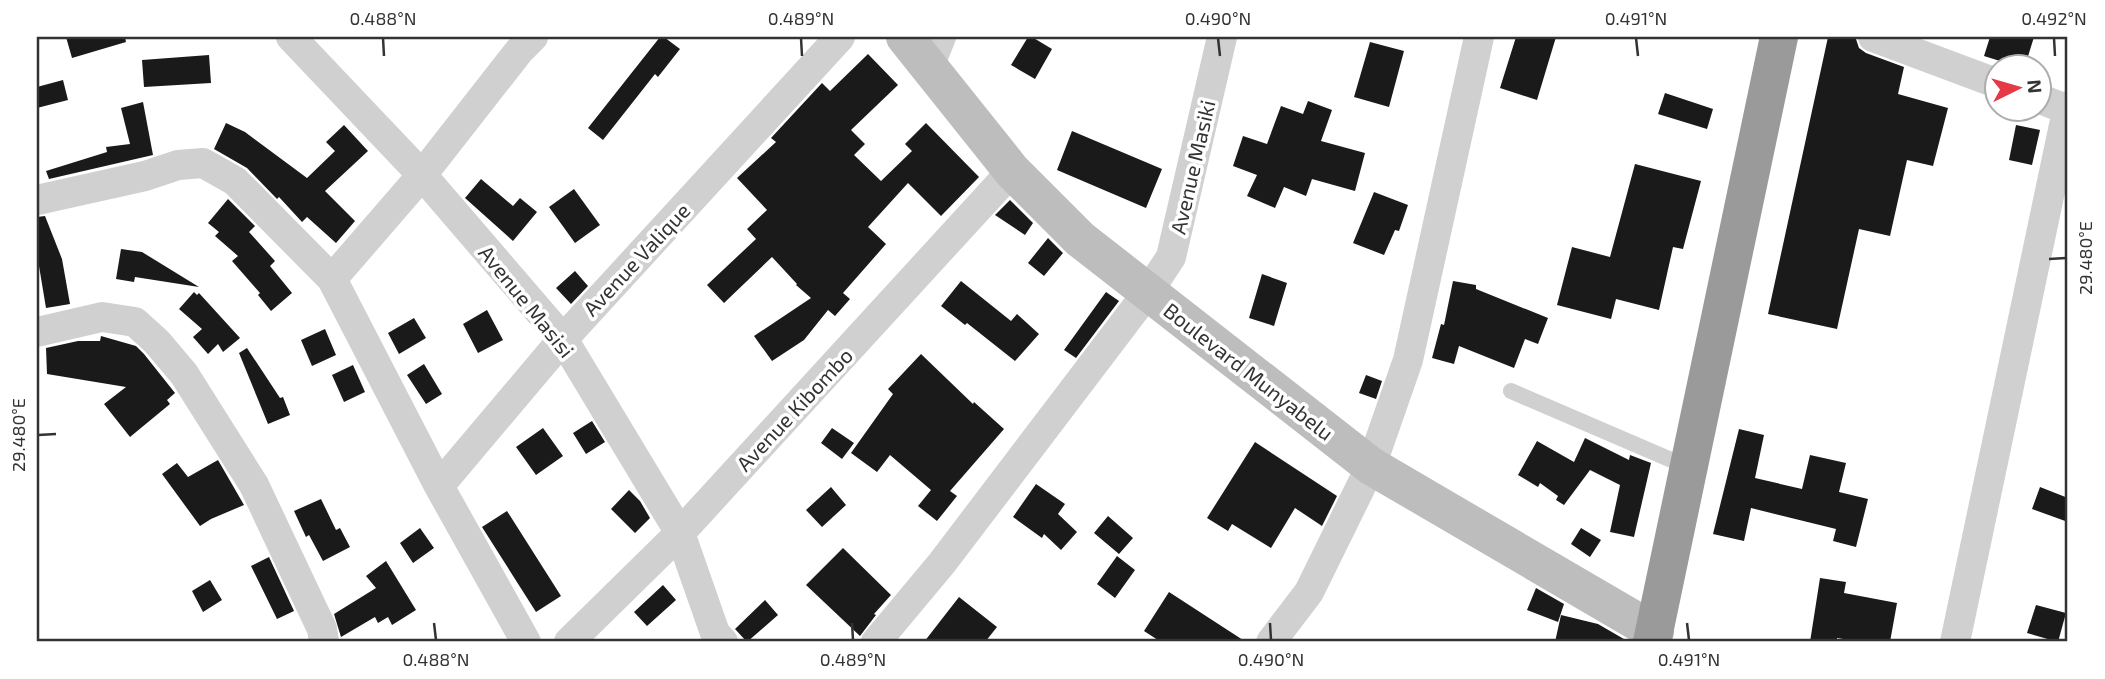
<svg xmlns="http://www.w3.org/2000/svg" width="2105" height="679" font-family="'Exo 2',sans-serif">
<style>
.building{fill:#1a1a1a}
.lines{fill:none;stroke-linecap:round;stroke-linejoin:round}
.lane{stroke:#d0d0d0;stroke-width:16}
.street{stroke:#d0d0d0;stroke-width:30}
.secondary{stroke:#bdbdbd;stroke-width:38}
.highway{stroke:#9a9a9a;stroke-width:38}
.ticks{fill:none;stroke:#333;stroke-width:2.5}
.labels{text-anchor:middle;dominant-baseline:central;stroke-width:7;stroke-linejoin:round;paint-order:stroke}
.street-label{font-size:21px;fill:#333;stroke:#fff}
.neatline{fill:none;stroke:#333;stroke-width:2.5}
.ticks-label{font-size:18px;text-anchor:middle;fill:#333}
</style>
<rect width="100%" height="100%" fill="#fff"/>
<!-- building -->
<path class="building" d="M66 37H125L126 42 72 58Z
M660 37H664L680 49 658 77 655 74 603 140 588 128Z
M1028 37H1032L1052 49 1035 79 1011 65Z
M1516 37H1556L1537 100 1500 88Z
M1828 37H1844L1856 39 1859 48 1866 53 1904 67 1898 94 1948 108 1933 166 1907 160 1890 236 1859 229 1837 329 1768 314Z
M1990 37H2034L2025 66H2016L1984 56Z
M1370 42 1404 51 1389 107 1354 97Z
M868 54 898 85 851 130 865 144 854 155 881 181 912 151 905 144 926 123 979 177 941 216 908 183 868 227 886 244 843 293 850 299 835 316 828 310 804 340 772 361 754 336 811 298 796 285 797 284 772 257 724 303 707 285 756 239 747 229 767 210 737 178 776 142 771 138 822 83 830 91Z
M209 55 211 83 144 87 142 60Z
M63 80 68 100 37 108V87Z
M1665 93 1713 109 1707 129 1658 114Z
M1308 101 1332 110 1321 141 1365 153 1355 191 1312 179 1306 196 1284 187 1275 208 1247 196 1257 175 1233 166 1243 136 1267 144 1281 106 1303 114Z
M143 102 153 155 49 179 46 171 107 152 106 147 130 144 121 108Z
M226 123 245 132 307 178 335 151 326 142 344 125 368 151 325 191 355 221 336 243 307 217 302 222 279 197 277 199 247 168 214 149Z
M2016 125 2040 130 2032 165 2009 160Z
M1072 131 1162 169 1146 208 1057 170Z
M1635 164 1701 181 1683 249 1673 247 1659 310 1616 299 1611 319 1557 305 1572 247 1610 257Z
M481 179 513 206 520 198 537 212 513 241 465 198Z
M574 189 600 225 575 243 549 207Z
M1374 192 1408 205 1399 231 1395 230 1384 255 1353 243Z
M228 199 255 226 249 232 275 261 270 266 292 293 271 311 258 295 260 293 232 261 238 256 215 236 219 232 208 223Z
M1010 200 1033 223 1025 235 995 215Z
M45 216 62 259 70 304 46 308 37 254V217Z
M1048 238 1063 253 1044 276 1028 263Z
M121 249 142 252 199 287 135 277 134 282 116 279Z
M575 271 588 286 571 304 556 288Z
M1262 274 1287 283 1274 326 1249 318Z
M961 281 1011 321 1017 314 1039 334 1015 361 967 323 965 325 941 306Z
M1453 281 1476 285V289L1548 318 1538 344 1525 339 1514 368 1459 346 1454 364 1432 358 1441 324 1444 325Z
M194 292 197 295 199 293 240 338 223 352 218 344 208 354 193 337 202 329 179 309Z
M1106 292 1119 301 1076 358 1064 350Z
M487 310 503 340 478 353 463 324Z
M414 318 426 338 399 354 388 333Z
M325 329 336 355 312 366 301 340Z
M101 336 136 346 144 354 175 393 167 400 170 404 130 437 104 404 126 387 47 374 46 348 78 341H100Z
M247 348 280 398 283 397 290 415 268 424 239 353Z
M921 354 973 404 974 402 1004 429 950 491 957 496 937 521 918 506 931 490 890 455 877 472 851 453 893 394 888 389Z
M424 364 442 394 426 404 407 375Z
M353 365 365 392 344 402 332 375Z
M1366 375 1382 381 1376 399 1359 393Z
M592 421 605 442 586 454 573 433Z
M543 428 563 456 536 475 516 447Z
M832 428 854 443 842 459 821 443Z
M1739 429 1764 435 1755 478 1802 489 1810 455 1846 463 1839 492 1868 499 1856 547 1833 541 1836 529 1751 508 1744 541 1713 534Z
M1585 438 1629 460 1630 455 1651 463 1634 537 1610 532 1620 485 1590 470 1564 505 1556 500 1558 496 1540 483 1538 487 1518 475 1537 441 1574 462Z
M1255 442 1337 496 1322 526 1295 508 1271 548 1232 524 1228 531 1207 518Z
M218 460 244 505 211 519 200 526 162 474 177 463 188 477Z
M1036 484 1065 504 1058 514 1077 532 1061 550 1044 534 1042 538 1013 517Z
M831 487 846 505 822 527 806 510Z
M2040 487 2068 498V522L2032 509Z
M629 490 640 501 650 518 635 533 611 509Z
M321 499 336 530 340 528 350 547 323 561 309 535 306 537 294 511Z
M507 511 561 596 536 612 482 527Z
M1108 516 1133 538 1119 554 1094 533Z
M420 528 434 548 413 563 400 543Z
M1581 528 1601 540 1590 557 1571 544Z
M843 548 891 595 874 614 876 615 860 636 806 585Z
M1117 556 1135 570 1115 598 1097 584Z
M269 557 294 611 277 619 251 566Z
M386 561 416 610 392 625 388 617 378 623 375 617 341 637 334 614 376 588 366 576Z
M1820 578 1846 582 1844 593 1897 603 1890 642H1862L1837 638V642H1810Z
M210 580 222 600 203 612 192 591Z
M663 585 676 600 647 626 634 612Z
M1536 588 1564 604 1558 622 1527 610Z
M1169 592 1246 642H1161L1144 631Z
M959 597 997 627 985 642H924Z
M765 600 778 615 747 642 735 629Z
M2036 605 2066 613 2058 642 2027 633Z
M1561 615 1598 624 1629 642H1555Z"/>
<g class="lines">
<!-- lane -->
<path class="lane" d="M1511 391 1690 468"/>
<!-- street -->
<path class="street" d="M291 37 422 175 563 339 680 533 715 633 723 642
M1873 37 1996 83
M929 67 941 37
M2038 98 2068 110
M37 200 145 176 178 165 203 163 235 181 332 279 439 486 526 642
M332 279 422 175 519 51 533 37
M37 332 102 317 135 322 157 342 184 374 254 485 322 629 324 642
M439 486 563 339 840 37
M569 642 680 533 1012 171
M876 642 942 563 1148 292 1171 257 1222 37
M1271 642 1309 592 1371 466 1408 360 1479 37
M1955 642 2068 106"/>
<!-- secondary -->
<path class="secondary" d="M905 37 1012 171 1080 239 1371 466 1655 632"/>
<!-- highway -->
<path class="highway" d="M1652 642 1779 37"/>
</g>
<!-- ticks -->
<path class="ticks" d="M383 38 384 56M801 38 802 56M1218 38 1220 56M1636 38 1638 56M2054 38 2055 56M2049 259 2066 258M38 435 56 434M434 623 436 640M852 623 853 640M1270 623 1271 640M1687 623 1689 640"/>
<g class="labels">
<!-- street labels -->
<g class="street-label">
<text transform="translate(1192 167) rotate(-77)">Avenue Masiki</text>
<text transform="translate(636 259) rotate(-47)">Avenue Valique</text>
<text transform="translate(527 301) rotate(51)">Avenue Masisi</text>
<text transform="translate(1249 371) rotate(38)">Boulevard Munyabelu</text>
<text transform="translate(794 409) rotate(-47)">Avenue Kibombo</text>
</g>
</g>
<!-- border -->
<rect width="2105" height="679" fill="none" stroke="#ffffff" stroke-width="77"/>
<!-- north arrow -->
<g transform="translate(2018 88) rotate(85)"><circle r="33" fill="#ffffff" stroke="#adadad" stroke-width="2"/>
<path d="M0-5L12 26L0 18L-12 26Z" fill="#e63946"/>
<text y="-10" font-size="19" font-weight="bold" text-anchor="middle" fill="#333333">N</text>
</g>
<rect x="38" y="38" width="2028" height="602" class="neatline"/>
<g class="ticks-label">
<text x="383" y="25">0.488°N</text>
<text x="801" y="25">0.489°N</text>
<text x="1218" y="25">0.490°N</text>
<text x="1636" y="25">0.491°N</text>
<text x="2054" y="25">0.492°N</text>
<text transform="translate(2086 258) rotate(-90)" y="6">29.480°E</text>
<text transform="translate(19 435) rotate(-90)" y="6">29.480°E</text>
<text x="436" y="666">0.488°N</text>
<text x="853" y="666">0.489°N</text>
<text x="1271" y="666">0.490°N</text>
<text x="1689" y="666">0.491°N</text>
</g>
</svg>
